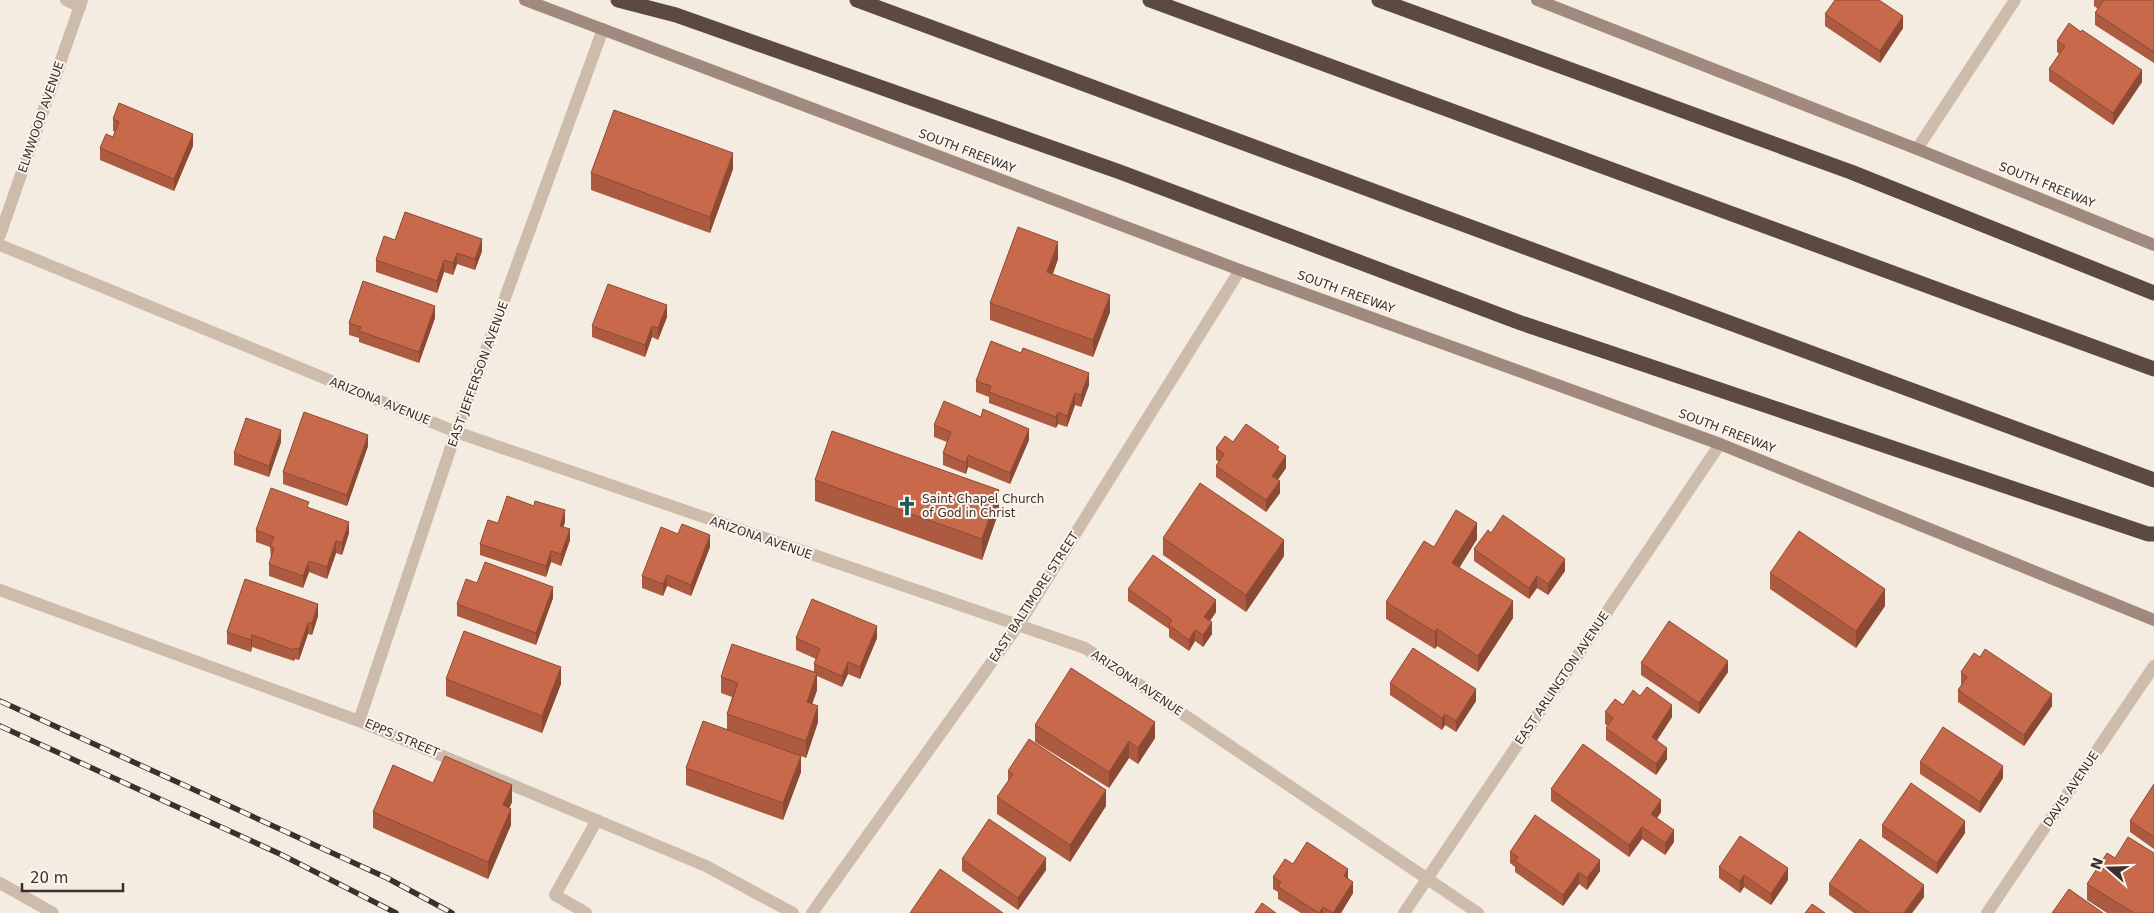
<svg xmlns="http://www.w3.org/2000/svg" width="2154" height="913" font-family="'DejaVu Sans',sans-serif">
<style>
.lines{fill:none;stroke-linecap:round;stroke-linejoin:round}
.service{stroke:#cdbbac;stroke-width:12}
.minor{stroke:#cdbbac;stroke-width:12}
.secondary{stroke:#a18a7d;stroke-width:12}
.motorway{stroke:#5c4a42;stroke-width:15}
.rail-casing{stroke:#3b302b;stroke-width:5.5}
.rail{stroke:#fbf5ee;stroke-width:4;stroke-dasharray:11;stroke-linecap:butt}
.wall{fill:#ac5a40}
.shaded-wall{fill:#8c4a34}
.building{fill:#c8694b;stroke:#8c4a34}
.labels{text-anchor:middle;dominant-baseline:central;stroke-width:4;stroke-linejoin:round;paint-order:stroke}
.street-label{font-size:12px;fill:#3b302b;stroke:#fbf5ee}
.poi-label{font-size:12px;fill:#3b302b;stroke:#fbf5ee;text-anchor:start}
</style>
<rect width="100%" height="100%" fill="#f4ebe1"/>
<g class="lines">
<!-- service -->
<path class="service" d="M66 0 80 7
M0 883 53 913
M586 913 555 895 597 820"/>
<!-- minor -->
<path class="minor" d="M1917 149 2015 0
M0 235 82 0
M0 245 456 432 1085 648 1478 913
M0 590 359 721 706 866 793 913
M359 721 456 432 603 29
M812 913 1019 624 1240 270
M1404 913 1720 444
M1987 913 2154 666"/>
<!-- secondary -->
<path class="secondary" d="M525 0 1240 270 1720 444 2154 620
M1537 0 1917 149 2154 245"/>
<!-- motorway -->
<path class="motorway" d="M618 0 676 15 1120 172 1521 323 2148 534H2154
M857 0 2154 480
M1150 0 2154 369
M1379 0 1851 172 2154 293"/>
<defs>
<path id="rail" d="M0 701 387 878 452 913
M0 726 280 854 396 913"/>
</defs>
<!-- rail casing -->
<use href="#rail" class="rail-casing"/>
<!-- rail -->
<use href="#rail" class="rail"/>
</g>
<!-- wall -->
<path class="wall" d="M2094 0H2154V63L2095 25V13L2098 9 2094 6Z
M1825 14 1903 28 1880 63 1825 26Z
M2081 32 2142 82 2113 125 2049 81V69L2059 54 2057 52V41Z
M113 119 193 146 174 191 100 160V148L113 137 115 132 113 131Z
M733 169 710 233 591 190V173Z
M395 240 482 251 475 270 457 264 453 275 444 272 437 293 376 272V260Z
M1058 259 1053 274 1110 312 1093 357 990 320V303Z
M667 317 658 340 652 337 645 357 592 337V326Z
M435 318 419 363 359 342V338L349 335V323Z
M976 381 1089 385 1081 407 1075 405 1067 427 1058 424 1056 428 989 403V397L976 392Z
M934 425 1029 440 1010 484 968 467 966 474 943 465V453L947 442 934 437Z
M281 442 269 477 234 465V453Z
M1233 442 1279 451 1286 468 1278 480 1280 493 1266 512 1216 477V466L1219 462 1216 460V448Z
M368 446 347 506 283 484V472Z
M815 480 999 511 982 560 815 501Z
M309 508 349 533 342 555 336 553 327 579 309 572 303 588 269 576V564L271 559 270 547 256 542V530Z
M565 522 563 527 570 540 561 566 551 562 546 577 480 555V544L498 523Z
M1491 533 1565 571 1548 595 1537 588 1529 599 1474 561V549Z
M1163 538 1284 556 1246 612 1163 555Z
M1477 539 1459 568 1513 618 1478 672 1437 646 1435 649 1386 619V602L1434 547Z
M710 547 691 596 667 586 663 596 642 588V576Z
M1770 573 1885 606 1856 648 1770 589Z
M477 583 553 598 536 645 457 616V604Z
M1128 589 1216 612 1210 621 1212 634 1203 647 1195 641 1189 651 1169 637V629L1128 601Z
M318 616 312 635 308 634 299 660 295 659 294 661 252 647 251 652 227 644V632Z
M796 638H877L860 679 848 674 842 687 817 676V690L812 704 818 722 806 758 801 756V772L783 820 686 785V768L727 729V714L732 697 721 693V677L814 672V664L816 659 796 650Z
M1641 663 1728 672 1699 714 1641 675Z
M1961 672 2052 706 2024 746 1958 702V690L1962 685 1961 684Z
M446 679 561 684 542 733 446 696Z
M1390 683 1476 701 1456 732 1445 725 1442 730 1390 695Z
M1640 696 1672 717 1657 740 1667 759 1656 775 1606 740V728L1608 726 1605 724V712L1623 705Z
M1035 725 1155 738 1138 764 1129 758 1109 788 1035 742Z
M1920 762 2003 778 1980 813 1920 774Z
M1008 771 1106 806 1070 862 997 814V797L1008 781Z
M433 783 512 802 509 808 511 825 488 879 373 828V812Z
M2154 784V849L2130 832V821Z
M1551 789 1661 812 1657 818 1674 842 1665 855 1642 839 1629 857 1551 801Z
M1882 825 1965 833 1937 874 1882 837Z
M1510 852 1600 871 1587 890 1579 884 1563 906 1515 872V867L1510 863Z
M2115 858 2154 913H2107L2087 900V884Z
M962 859 1046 870 1018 910 962 871Z
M1293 864 1348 878 1353 893 1341 913H1301L1278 899V892L1273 889V877Z
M1719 867 1788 880 1771 905 1744 887 1740 893 1719 878Z
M1829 884 1924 897 1912 913H1854L1829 895Z"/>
<!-- shaded-wall -->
<path class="shaded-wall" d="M1903 16V28L1880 63V51Z
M2142 70V82L2113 125V113Z
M193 134V146L174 191V179Z
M733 153V169L710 233V217Z
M482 239V251L475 270V259Z
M1058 242V259L1047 289V272Z
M457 253V264L453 275V263Z
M444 260V272L437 293V281Z
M1110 295V312L1093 357V340Z
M667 305V317L658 340V328Z
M435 306V318L419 363V352Z
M652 326V337L645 357V345Z
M1089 373V385L1081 407V395Z
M1075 393V405L1067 427V416Z
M1058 412V424L1056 428V417Z
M1029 429V440L1010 484V473Z
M281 430V442L269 477V466Z
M368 435V446L347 506V495Z
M968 455V467L966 474V463Z
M1286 456V468L1272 487V476Z
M1280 481V493L1266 512V500Z
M999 490V511L982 560V539Z
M565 510V522L560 537V526Z
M349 522V533L342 555V543Z
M1477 523V539L1452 580V563Z
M570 529V540L561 566V554Z
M710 535V547L691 596V585Z
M1284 540V556L1246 612V595Z
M336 541V553L327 579V567Z
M551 551V562L546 577V566Z
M1565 559V571L1548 595V584Z
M309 561V572L303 588V576Z
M667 575V586L663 596V584Z
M1537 576V588L1529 599V588Z
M553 587V598L536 645V633Z
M1885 589V606L1856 648V631Z
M1216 600V612L1204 629V617Z
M1513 601V618L1478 672V656Z
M318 604V616L312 635V623Z
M1212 622V634L1203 647V635Z
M308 623V634L299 660V649Z
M877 626V638L860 679V667Z
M1437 629V646L1435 649V632Z
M1195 630V641L1189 651V640Z
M252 635V647L251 652V640Z
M1728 661V672L1699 714V703Z
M848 662V674L842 687V676Z
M561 667V684L542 733V716Z
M817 673V690L807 719V702Z
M1476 689V701L1456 732V721Z
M2052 694V706L2024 746V735Z
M1672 705V717L1652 748V737Z
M818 706V722L806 758V741Z
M1445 714V725L1442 730V718Z
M1155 722V738L1138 764V748Z
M1129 741V758L1109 788V772Z
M1667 748V759L1656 775V764Z
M801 756V772L783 820V803Z
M2003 766V778L1980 813V802Z
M512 785V802L503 822V805Z
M1106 790V806L1070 862V845Z
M1661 800V812L1651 826V814Z
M511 809V825L488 879V862Z
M1965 821V833L1937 874V863Z
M1642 827V839L1629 857V845Z
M1674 830V842L1665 855V843Z
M1046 858V870L1018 910V898Z
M1600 860V871L1587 890V878Z
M1788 868V880L1771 905V894Z
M1348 869V880L1344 876Z
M1579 872V884L1563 906V895Z
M1744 875V887L1740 893V881Z
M1353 882V893L1341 913H1333Z
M1924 885V897L1912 913H1904Z
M1323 907V913H1319Z"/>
<!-- building -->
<path class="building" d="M1835 0H1879L1903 16 1880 51 1825 14Z
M2102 0H2154V52L2095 13 2103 1Z
M2069 23 2081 32 2082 30 2142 70 2113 113 2049 69 2065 46 2057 41Z
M119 103 193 134 174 179 100 148 106 134 113 137 119 122 113 119Z
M614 110 733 153 710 217 591 173Z
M405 212 482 239 475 259 457 253 453 263 444 260 437 281 376 260 384 236 395 240Z
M1018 227 1058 242 1047 272 1110 295 1093 340 990 303Z
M363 281 435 306 419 352 359 331 361 327 349 323Z
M608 284 667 305 658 328 652 326 645 345 592 326Z
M991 341 1021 353 1023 348 1089 373 1081 395 1075 393 1067 416 1058 412 1056 417 989 392 991 386 976 381Z
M944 401 981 417 983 409 1029 429 1010 473 968 455 966 463 943 453 951 432 934 425Z
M304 412 368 435 347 495 283 472Z
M246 418 281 430 269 466 234 453Z
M1246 424 1279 447 1277 450 1286 456 1272 476 1280 481 1266 500 1216 466 1224 454 1216 448 1225 436 1233 442Z
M832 431 999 490 982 539 815 480Z
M1200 483 1284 540 1246 595 1163 538Z
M271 488 309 502 307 507 349 522 342 543 336 541 327 567 309 561 303 576 269 564 274 548 270 547 274 537 256 530Z
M507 496 534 506 535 501 565 510 560 526 570 529 561 554 551 551 546 566 480 544 488 520 498 523Z
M1456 510 1477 523 1452 563 1513 601 1478 656 1437 629 1435 632 1386 602 1424 541 1434 547Z
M1503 515 1565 559 1548 584 1537 576 1529 588 1474 549 1488 530 1491 533Z
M682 524 710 535 691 585 667 575 663 584 642 576 661 527 678 534Z
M1799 531 1885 589 1856 631 1770 573Z
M1153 555 1216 600 1204 617 1212 622 1203 635 1195 630 1189 640 1169 625 1172 620 1128 589Z
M485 562 553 587 536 633 457 604 466 579 477 583Z
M245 579 318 604 312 623H308L299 649 295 648 294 650 252 635 251 640 227 632Z
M812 599 877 626 860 667 848 662 842 676 814 664 820 649 796 638Z
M1669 621 1728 661 1699 703 1641 663Z
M464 631 561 667 542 716 446 679Z
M732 644 817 673 807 702 818 706 806 741 727 714 738 683 721 677Z
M1413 648 1476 689 1456 721 1445 714 1442 718 1390 683Z
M1985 649 2052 694 2024 735 1958 690 1967 677 1961 672 1974 653 1980 657Z
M1071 668 1155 722 1138 748 1129 741 1109 772 1035 725Z
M1647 687 1672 705 1652 737 1667 748 1656 764 1606 728 1613 718 1605 712 1615 699 1623 705 1633 690 1640 696Z
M703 721 801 756 783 803 686 768Z
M1943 727 2003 766 1980 802 1920 762Z
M1029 739 1106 790 1070 845 997 797 1013 774 1008 771Z
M1583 744 1661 800 1651 814 1674 830 1665 843 1642 827 1629 845 1551 789Z
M445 756 512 785 503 805 511 809 488 862 373 812 393 765 433 783Z
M1911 783 1965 821 1937 863 1882 825Z
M2154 784V837L2130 821Z
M1535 815 1600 860 1587 878 1579 872 1563 895 1515 861 1518 857 1510 852Z
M989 819 1046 858 1018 898 962 859Z
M1740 836 1788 868 1771 894 1744 875 1740 881 1719 867Z
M2128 837 2154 853V913H2134L2087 884 2107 853 2115 858Z
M1860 839 1924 885 1904 913H1870L1829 884Z
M1307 842 1348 869 1344 876 1353 882 1333 913 1323 907 1319 913 1278 887 1281 882 1273 877 1285 859 1293 864Z
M940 869 1003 913H910Z
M2069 889 2103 913H2052Z
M1262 903 1276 913H1255Z
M1812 904 1825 913H1805Z"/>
<!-- icons -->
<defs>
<symbol id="church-bare" viewBox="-9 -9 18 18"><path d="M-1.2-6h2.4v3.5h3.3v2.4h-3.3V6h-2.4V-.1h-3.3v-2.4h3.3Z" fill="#1f5a5e" stroke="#fbf5ee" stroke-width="2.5" paint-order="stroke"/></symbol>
</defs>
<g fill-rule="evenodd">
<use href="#church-bare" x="893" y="492" width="28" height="28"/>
</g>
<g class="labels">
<!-- street labels -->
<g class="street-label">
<text transform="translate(41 117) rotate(-71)">ELMWOOD AVENUE</text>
<text transform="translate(967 151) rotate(21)">SOUTH FREEWAY</text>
<text transform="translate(2047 185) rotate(22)">SOUTH FREEWAY</text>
<text transform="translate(1346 292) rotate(20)">SOUTH FREEWAY</text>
<text transform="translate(478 374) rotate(-70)">EAST JEFFERSON AVENUE</text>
<text transform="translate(380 401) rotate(22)">ARIZONA AVENUE</text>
<text transform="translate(1727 431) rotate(21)">SOUTH FREEWAY</text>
<text transform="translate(761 538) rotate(19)">ARIZONA AVENUE</text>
<text transform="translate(1034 597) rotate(-57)">EAST BALTIMORE STREET</text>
<text transform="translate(1562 678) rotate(-56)">EAST ARLINGTON AVENUE</text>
<text transform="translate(1137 683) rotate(34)">ARIZONA AVENUE</text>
<text transform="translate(402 738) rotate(23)">EPPS STREET</text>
<text transform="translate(2071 789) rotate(-56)">DAVIS AVENUE</text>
</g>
<!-- poi labels -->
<g class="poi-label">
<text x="922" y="499">Saint Chapel Church<tspan x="922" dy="14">of God in Christ</tspan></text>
</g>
</g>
<!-- north arrow -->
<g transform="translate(2109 868) rotate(290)" stroke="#fbf5ee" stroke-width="4" paint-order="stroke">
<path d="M0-4L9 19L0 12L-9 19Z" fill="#3b302b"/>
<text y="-8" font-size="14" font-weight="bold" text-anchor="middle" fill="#3b302b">N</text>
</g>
<!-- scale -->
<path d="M22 883v8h101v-8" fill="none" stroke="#3b302b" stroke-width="2.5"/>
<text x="30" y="883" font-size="15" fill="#3b302b" stroke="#fbf5ee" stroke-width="4" paint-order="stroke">20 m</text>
</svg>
